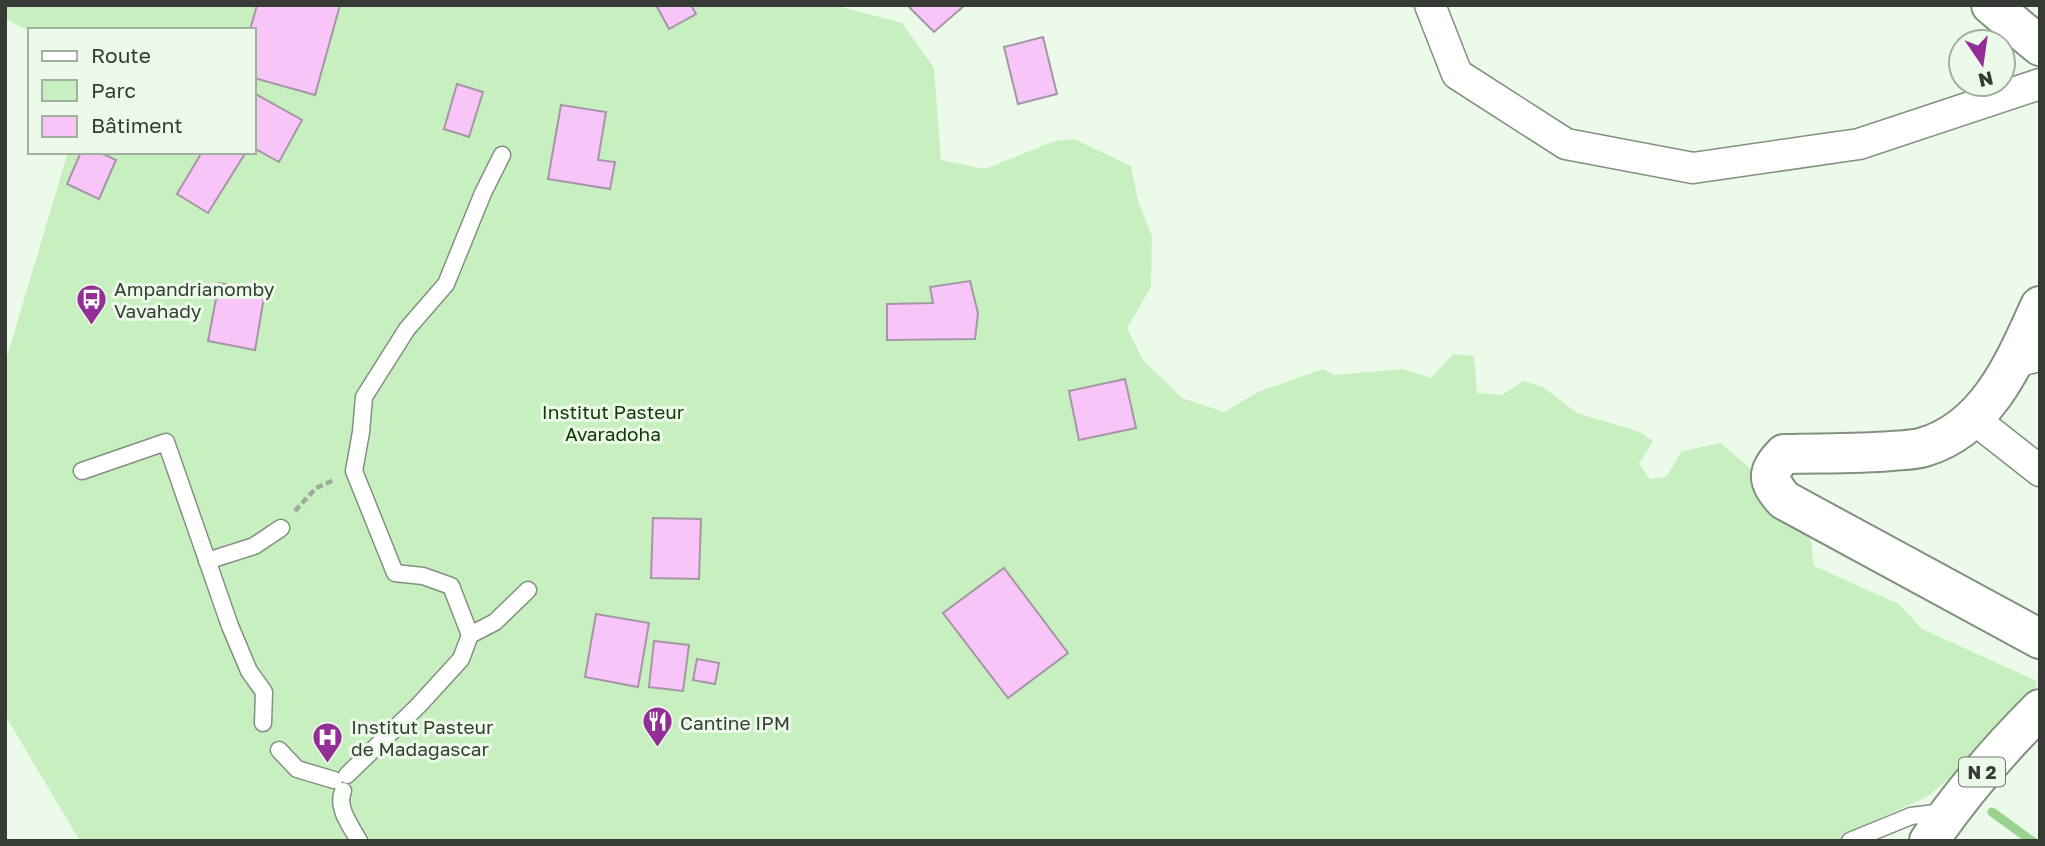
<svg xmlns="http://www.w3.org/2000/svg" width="2045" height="846" font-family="'Golos Text',sans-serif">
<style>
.green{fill:#c7efbf}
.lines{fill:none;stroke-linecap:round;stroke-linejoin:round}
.stream{stroke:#9ad28f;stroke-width:9}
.building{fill:#f8c5f8;stroke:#a596a5;stroke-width:2}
.service-casing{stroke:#829080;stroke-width:19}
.minor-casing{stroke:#829080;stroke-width:33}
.tertiary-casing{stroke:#829080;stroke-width:42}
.primary-casing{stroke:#829080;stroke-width:42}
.path{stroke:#9faa9c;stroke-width:4.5;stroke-dasharray:7 3.5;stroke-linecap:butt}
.service{stroke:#fff;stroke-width:16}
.minor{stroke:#fff;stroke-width:30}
.tertiary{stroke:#fff;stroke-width:38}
.primary{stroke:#fff;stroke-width:38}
.labels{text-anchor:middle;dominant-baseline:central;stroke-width:6;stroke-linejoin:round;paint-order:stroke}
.shield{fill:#ecfbe9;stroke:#6d756b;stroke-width:2}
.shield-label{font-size:18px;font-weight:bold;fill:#363c35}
.poi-label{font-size:19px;fill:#363c35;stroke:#ecfbe9;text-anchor:start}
.park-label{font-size:19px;fill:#103508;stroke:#ecfbe9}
</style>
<rect width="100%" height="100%" fill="#ecfbe9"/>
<!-- green -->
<path class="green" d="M5 5H834L902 23 934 68 941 160 985 169 1055 141 1074 139 1131 166 1138 201 1152 236 1151 287 1127 328 1143 360 1182 398 1224 412 1258 392 1323 369 1334 375 1403 369 1431 378 1453 354 1474 356 1477 393 1502 395 1523 381 1543 387 1577 413 1640 432 1653 441 1639 464 1650 479 1666 477 1682 451 1721 443 1808 519 1814 566 1899 604 1922 629 2037 681 2034 696 1974 757 1927 797 1858 828 1843 841H80L5 715V363L68 152H254V30L30 31 5 19Z"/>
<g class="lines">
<!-- stream -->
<path class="stream" d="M1992 812 2032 841"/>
</g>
<!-- building -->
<path class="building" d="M257 5H340L315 95 254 78V30H250Z
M656 5H691L696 14 669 29Z
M907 5H965L934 32Z
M1043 37 1057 94 1018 104 1004 47Z
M457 84 483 92 469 137 444 129Z
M254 93 302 120 279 162 254 148Z
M561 105 606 112 598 160 615 162 610 189 548 179Z
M81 152H99L116 160 99 199 67 184Z
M202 152H246L208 213 177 194Z
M970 281 978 313 975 339 887 340V304L933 303 930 287Z
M219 283 265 291 255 350 208 341Z
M1125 379 1136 428 1079 440 1069 391Z
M653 518 701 519 699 579 651 578Z
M1004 568 1068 653 1008 698 943 613Z
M596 614 649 623 638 687 585 677Z
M654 641 689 645 683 691 649 687Z
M697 659 719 663 715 684 693 680Z"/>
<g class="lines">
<defs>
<path id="service" d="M2013 370 2040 363
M82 471 166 442 230 626 249 671 264 692 263 723
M207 561 254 546 281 528
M470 635 495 622 528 590
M279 750 297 769 334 780
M347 775 419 705 461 659 470 635 451 586 423 576 395 573 354 471 361 432 364 397 407 329 446 284 483 193 502 155
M343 791C336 808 351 826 359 841
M1850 841 1911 816 1943 812"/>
<path id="minor" d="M1430 5 1457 74 1566 144 1693 168 1859 144 2040 84
M1974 419 2040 471"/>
<path id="tertiary" d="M1991 5 2040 46
M2040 306C2015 361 1988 428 1924 447 1915 450 1903 450 1892 451 1856 454 1820 453 1784 454 1766 473 1767 480 1784 500L2040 639"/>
<path id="primary" d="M1929 841C1962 793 1999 750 2040 709"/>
</defs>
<!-- service casing -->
<use href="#service" class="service-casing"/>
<!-- minor casing -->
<use href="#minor" class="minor-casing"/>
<!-- tertiary casing -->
<use href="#tertiary" class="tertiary-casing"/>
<!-- primary casing -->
<use href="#primary" class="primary-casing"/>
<!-- path -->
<path class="path" d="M295 511 316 488 334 480"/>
<!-- service -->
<use href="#service" class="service"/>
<!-- minor -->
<use href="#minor" class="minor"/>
<!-- tertiary -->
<use href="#tertiary" class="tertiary"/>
<!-- primary -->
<use href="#primary" class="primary"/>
</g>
<!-- icons -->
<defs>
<symbol id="bus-pin" viewBox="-11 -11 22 30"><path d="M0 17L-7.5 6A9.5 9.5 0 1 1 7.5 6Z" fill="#922e95" stroke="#ecfbe9"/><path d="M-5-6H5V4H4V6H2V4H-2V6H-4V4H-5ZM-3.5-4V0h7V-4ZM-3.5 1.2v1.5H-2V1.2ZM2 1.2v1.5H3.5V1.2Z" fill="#fff"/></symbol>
<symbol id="restaurant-pin" viewBox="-11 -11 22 30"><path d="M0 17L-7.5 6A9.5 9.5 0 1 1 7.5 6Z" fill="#922e95" stroke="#ecfbe9"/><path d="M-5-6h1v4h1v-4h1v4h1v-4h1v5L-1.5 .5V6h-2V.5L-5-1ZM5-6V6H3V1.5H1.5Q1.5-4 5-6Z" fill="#fff"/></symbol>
<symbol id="hospital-pin" viewBox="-11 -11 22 30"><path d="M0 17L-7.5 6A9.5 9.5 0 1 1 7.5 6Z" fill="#922e95" stroke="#ecfbe9"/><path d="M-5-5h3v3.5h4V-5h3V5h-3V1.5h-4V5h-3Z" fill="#fff"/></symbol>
</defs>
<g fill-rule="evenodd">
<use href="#bus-pin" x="74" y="282" width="35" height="47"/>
<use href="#restaurant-pin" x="640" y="704" width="35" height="47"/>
<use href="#hospital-pin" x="310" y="720" width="35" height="47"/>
</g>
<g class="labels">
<!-- shield labels -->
<rect class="shield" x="1959" y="757.5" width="46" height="29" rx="5"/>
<g class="shield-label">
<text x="1982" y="772">N 2</text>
</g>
<!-- poi labels -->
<g class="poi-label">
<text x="114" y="288">Ampandrianomby<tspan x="114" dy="22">Vavahady</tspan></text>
<text x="680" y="722">Cantine IPM</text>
<text x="351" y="726">Institut Pasteur<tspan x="351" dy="22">de Madagascar</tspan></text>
</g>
<!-- park labels -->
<g class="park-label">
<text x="613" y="411">Institut Pasteur<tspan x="613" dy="22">Avaradoha</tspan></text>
</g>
</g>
<!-- border -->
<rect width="2045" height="846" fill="none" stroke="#363c35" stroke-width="14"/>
<!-- legend -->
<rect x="28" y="28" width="228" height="126" fill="#ecfbe9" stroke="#a3afa1" stroke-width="2"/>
<rect x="42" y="51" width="35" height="10" fill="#ffffff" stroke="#a3afa1" stroke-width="2"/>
<text x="91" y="63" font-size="21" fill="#363c35">Route</text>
<rect x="42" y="80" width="35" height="21" fill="#c7efbf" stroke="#a3afa1" stroke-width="2"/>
<text x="91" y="98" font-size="21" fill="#363c35">Parc</text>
<rect x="42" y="116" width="35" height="21" fill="#f8c5f8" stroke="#a3afa1" stroke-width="2"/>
<text x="91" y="133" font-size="21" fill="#363c35">Bâtiment</text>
<!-- north arrow -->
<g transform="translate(1982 63) rotate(167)"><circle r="33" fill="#ecfbe9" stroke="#a3afa1" stroke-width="2"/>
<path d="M0-5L12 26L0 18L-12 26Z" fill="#922e95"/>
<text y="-10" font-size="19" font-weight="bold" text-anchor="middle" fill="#363c35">N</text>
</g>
</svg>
